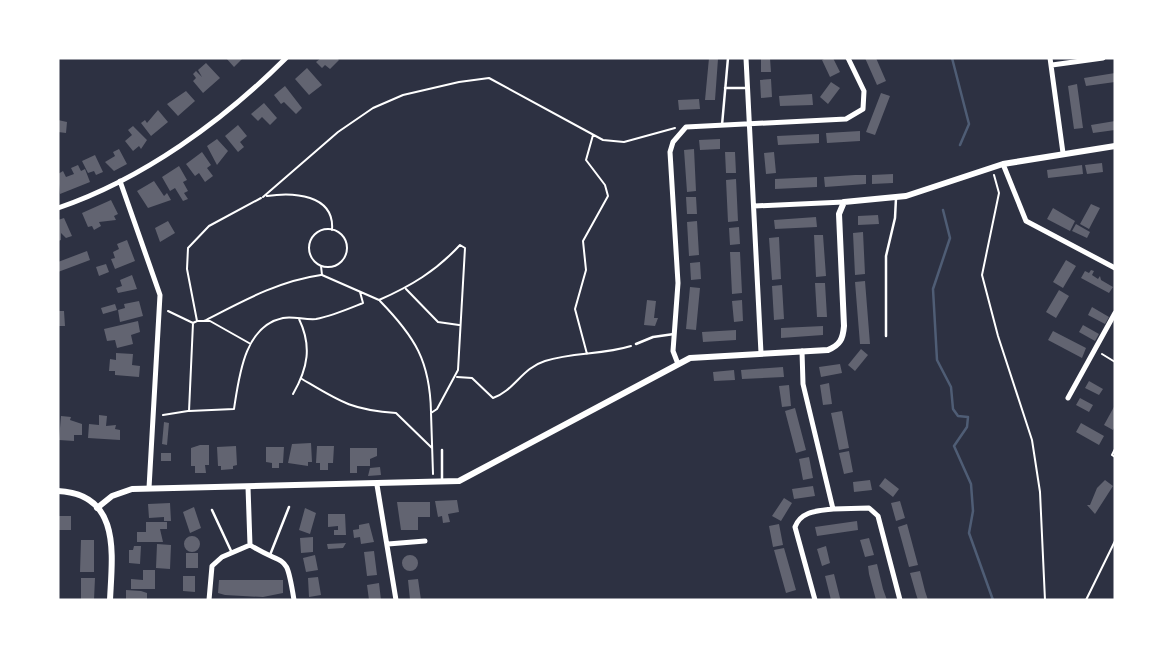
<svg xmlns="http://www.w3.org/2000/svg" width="1173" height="658" font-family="'Fira Sans',sans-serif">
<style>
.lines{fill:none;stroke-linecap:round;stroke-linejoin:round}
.stream{stroke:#4f5d75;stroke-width:2.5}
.building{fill:#626471}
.path{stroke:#fff;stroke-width:2}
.service{stroke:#fff;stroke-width:2.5}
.minor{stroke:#fff;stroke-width:5}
.tertiary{stroke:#fff;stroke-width:6}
</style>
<rect width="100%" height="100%" fill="#2d3142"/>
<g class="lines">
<!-- stream -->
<path class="stream" d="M952 58 969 124 960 145
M943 210 950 238 933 289 937 360 951 387 953 409 958 416 968 417 967 427 954 446 971 484 973 511 969 533 993 600"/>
</g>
<!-- building -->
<path class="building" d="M226 58H243L234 67Z
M321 58H337L339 60 330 69 325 65 322 68 316 62Z
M709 58 718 59 715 100H705Z
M761 58H770L771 72H761Z
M826 58H833L840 72 830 77 822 60Z
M865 58H876L886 81 877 85Z
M206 63 220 78 203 93 193 81 196 78 193 74 196 71 202 77 198 70Z
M307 68 322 85 309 95 295 79Z
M1115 73V82L1086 86 1084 78Z
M771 79 772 97 761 98 760 80Z
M831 82 840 88 828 104 820 97Z
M1077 84 1083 128 1074 129 1068 86Z
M285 86 302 108 296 114 284 102 281 104 274 95Z
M186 91 195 101 178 116 167 104Z
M881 93 890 96 875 135 866 132Z
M812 94 813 105 780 106 779 96Z
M699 99 700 109 679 110 678 100Z
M264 103 277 118 270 125 262 117 258 121 251 114Z
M158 110 168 122 151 136 141 123 145 120 147 123Z
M58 120 67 122 66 133 58 132Z
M1115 121V130L1093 133 1091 125Z
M238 125 247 136 240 142 244 147 238 152 225 136Z
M133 126 147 140 141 149 139 146 133 151 125 141 132 135 128 130Z
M860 131V141L827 143 826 133Z
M819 134V143L778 145 777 136Z
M217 139 228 151 217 165 207 146Z
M720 139V149L700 150 699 140Z
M119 149 127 164 114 171 105 162 115 156 113 152Z
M694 149 696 191 687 192 684 150Z
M202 152 211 165 207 168 213 176 205 182 199 173 195 176 186 164Z
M725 152H735L736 173H726Z
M774 152 776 173 766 174 764 153Z
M95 155 103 172 96 175 94 171 88 173 82 161Z
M1102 163 1103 172 1087 174 1085 165Z
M78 165 81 171 85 169 90 182 60 194 58 174 63 171 66 177 74 174 71 168Z
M1082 165 1083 174 1048 178 1047 170Z
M179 166 187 180 183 182 188 191 184 193 188 199 183 201 175 188 170 191 162 177Z
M893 174V183L872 184V175Z
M855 175H866V184L825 187 824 177Z
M817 177V187L775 189V179Z
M736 179 738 221 728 222 726 180Z
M154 181 164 196 167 193 171 200 148 208 137 191Z
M686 197H696L697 214H687Z
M111 200 118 214 114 216 116 220 99 222 101 226 94 230 92 226 88 227 82 213Z
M1091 204 1100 208 1089 229 1080 224Z
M1053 208 1075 221 1070 231 1047 219Z
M878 215 879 224 858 225V216Z
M816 217 817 227 775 229 774 220Z
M64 218 72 236 66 238 61 233V240L58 241V220Z
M168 221 175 233 160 242 155 228Z
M697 221 699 255 689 256 687 222Z
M1076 224 1090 232 1087 238 1072 231Z
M739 227 740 244 730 245 729 228Z
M863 232 865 274 855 275 853 233Z
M814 235H823L826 276 816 277Z
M779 237 781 279 772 280 769 238Z
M127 240 135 261 115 269 111 259 115 258 113 252 119 249 117 244Z
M87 251 90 260 58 272V262Z
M730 252H740L742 293 732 294Z
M1066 260 1076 266 1063 288 1053 282Z
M700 262 701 279 691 280 690 263Z
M106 264 109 272 99 276 96 267Z
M1091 270 1094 271 1092 275 1098 279 1100 276 1101 280 1113 287 1109 293 1081 278 1085 271 1089 273Z
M132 275 137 289 118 293 116 288 122 286 120 280Z
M865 281 870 344H860L855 282Z
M815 283H825L827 317H817Z
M782 285 784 319 774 320 772 286Z
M690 287 700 288 696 330 686 329Z
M1059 290 1069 296 1056 318 1046 312Z
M647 300 656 301 654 318H658L655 326 644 325Z
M742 300 743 321 734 322 732 301Z
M139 301 143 316 120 322 118 310 125 308 124 304Z
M115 304 117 310 103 314 101 308Z
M1092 307 1109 317 1105 324 1088 315Z
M58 311H64L65 326H58Z
M138 321 140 332 131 335 133 344 117 348 115 340 107 341 104 329Z
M1083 325 1099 334 1095 341 1079 332Z
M823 326V335L781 338V328Z
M736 330V340L703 342 702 332Z
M1053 331 1086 348 1082 358 1048 340Z
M861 349 868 355 855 371 848 365Z
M116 353 133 354 132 365 140 366 139 377 115 375V371H109L110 359 116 360Z
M840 364 842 373 821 377 819 367Z
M783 367 784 377 742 379 741 370Z
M734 370 735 380 714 381 713 372Z
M1089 381 1103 389 1099 395 1085 388Z
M829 383 832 404 823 405 820 385Z
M789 385 791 406 782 407 779 386Z
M1080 398 1093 405 1089 412 1076 405Z
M1115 405V426L1113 430 1104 425Z
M795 408 806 450 796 453 785 411Z
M842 411 849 448 839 450 831 413Z
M99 415 107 416 106 426 116 425 115 429 120 430V440L88 438 89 424 99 425Z
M61 416 71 417 70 420 82 424V435H74V441L59 440Z
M164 422 169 423 167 445 162 444Z
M1081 423 1104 436 1099 445 1076 432Z
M311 443 312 462H308V466L288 463 292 444Z
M200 445H209V465H205L206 473H195V466H191V448Z
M236 446 237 465 233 466V469L221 470V466H218L217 447Z
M317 446H334L333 463H328V470H320V463H316Z
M266 447H284L283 463H279V468H272V463L266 462Z
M350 448H377V456L370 459V466H357V473H350Z
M849 451 853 472 844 474 839 453Z
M161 453H171V461H161Z
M809 457 813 478 803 480 799 459Z
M380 467 381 475 368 476 370 468Z
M885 478 899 489 893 497 879 486Z
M870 480 872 490 854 492 853 482Z
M1105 480 1113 486 1095 514 1087 505H1090L1097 488Z
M813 486 815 496 794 499 792 489Z
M784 498 792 503 781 521 772 516Z
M457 500 459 512 448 514 450 522 443 523 442 516 438 517 435 501Z
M900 501 905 518 896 521 891 503Z
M397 502H430V517H418V530H401Z
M170 503 171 521H164V517L149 518 148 504Z
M194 507 201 528 190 533 183 512Z
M305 508 316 513 310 534 299 530Z
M328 514H345L346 535H334V530H338V526L328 527Z
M58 516H71V530H58Z
M857 521 858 530 817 536 815 527Z
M146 522H167V529H160L163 542H137V532H146Z
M369 523 374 542 361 544 360 537 354 538 353 530 359 529V525Z
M779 524 783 545 773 547 769 526Z
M907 524 918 565 909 567 898 527Z
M184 544a8 8 0 1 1 16 0a8 8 0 1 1-16 0Z
M313 537V552L301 553 300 538Z
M869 538 874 555 865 557 860 540Z
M81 540H94V572H80Z
M346 543 343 548 328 549 327 544Z
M157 544 171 545 170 569 156 568Z
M134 546H141L140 564 129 563V550H133Z
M826 546 830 563 822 566 817 549Z
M784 548 796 590 786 593 774 550Z
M374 551 377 575 367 576 364 552Z
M186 553H198V568H186Z
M402 563a8 8 0 1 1 16 0a8 8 0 1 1-16 0Z
M315 555 318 570 306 572 303 558Z
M877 564 883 589 887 600H876L869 574 868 566Z
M143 570H155V589H131V579L143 580Z
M920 571 925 591 928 600H918L916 594 910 573Z
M834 574 840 598 841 600H831L825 576Z
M183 576H195V592L183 591Z
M318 577 321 595 309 597 308 578Z
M81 578H95L94 600H81Z
M418 579 421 600H410L408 580Z
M219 580H283V593L263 597 225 595 218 593Z
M379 583 381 600H369L367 585Z
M126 590 141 591 147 593V599L126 600Z"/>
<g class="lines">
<!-- path -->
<path class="path" d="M994 175 999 193 982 275 998 336 1032 440 1040 492 1045 600
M267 196C292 192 335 194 332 230
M263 197 338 132 373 108 403 95 459 82 489 78 603 140 624 142 675 128
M309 248a19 19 0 1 1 38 0a19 19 0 1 1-38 0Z
M321 266 322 275 379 300C411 286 436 271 460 245L465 248 458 370 437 409 431 413 433 474
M406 289 438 322 459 325
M380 301C415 337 430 361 431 412
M168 311 193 323 197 321 187 269 188 248 209 226 261 198
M198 321H210L249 343
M204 321C241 302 278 281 321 275
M193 323 189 411 234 409C239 377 244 326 283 318 293 316 305 320 316 319 332 316 348 309 363 303L360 292
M587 354 575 309 586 270 583 241 608 196 605 185 586 160 593 135
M1102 354 1115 362
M457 377 472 378 493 398C514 391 522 368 545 361 573 352 602 355 631 346
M302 379C339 401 351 410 396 413L432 448
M293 394C308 368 312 346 299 319
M163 415 188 411
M1115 449 1112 455 1115 457
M1086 600 1115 541"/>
<!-- service -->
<path class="service" d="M725 88H746
M722 125 728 58
M886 336V256L895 218 896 198
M636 344 653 337 674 334
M442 450V479
M212 510 232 553
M270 555 289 507"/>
<!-- minor -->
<path class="minor" d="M746 58 761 353
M1050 58 1063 153
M1052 65 1103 58
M1003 164 1026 221 1115 268
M120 181 160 295 149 488
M754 206 844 202
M58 208C143 179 223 121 286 58
M802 351 803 384 833 509 869 508 878 516 900 600
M678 364 673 351 678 283 670 152 673 142 686 127 846 119 863 109 864 91 848 58
M1068 398 1115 313
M377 485 396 600
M248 487 250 545
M388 544 425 541
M250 545C287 568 286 550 294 600
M209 600 212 566 222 557 250 545
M815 600 795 527C801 511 817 511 833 509"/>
<!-- tertiary -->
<path class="tertiary" d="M58 491C122 494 112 556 110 600
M97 508 112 496 132 489 459 481 690 358 828 350C840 345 843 339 844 326L839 214 844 202 906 196 1003 164 1115 146"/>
</g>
<!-- border -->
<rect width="1173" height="658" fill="none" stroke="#ffffff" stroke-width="119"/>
</svg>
